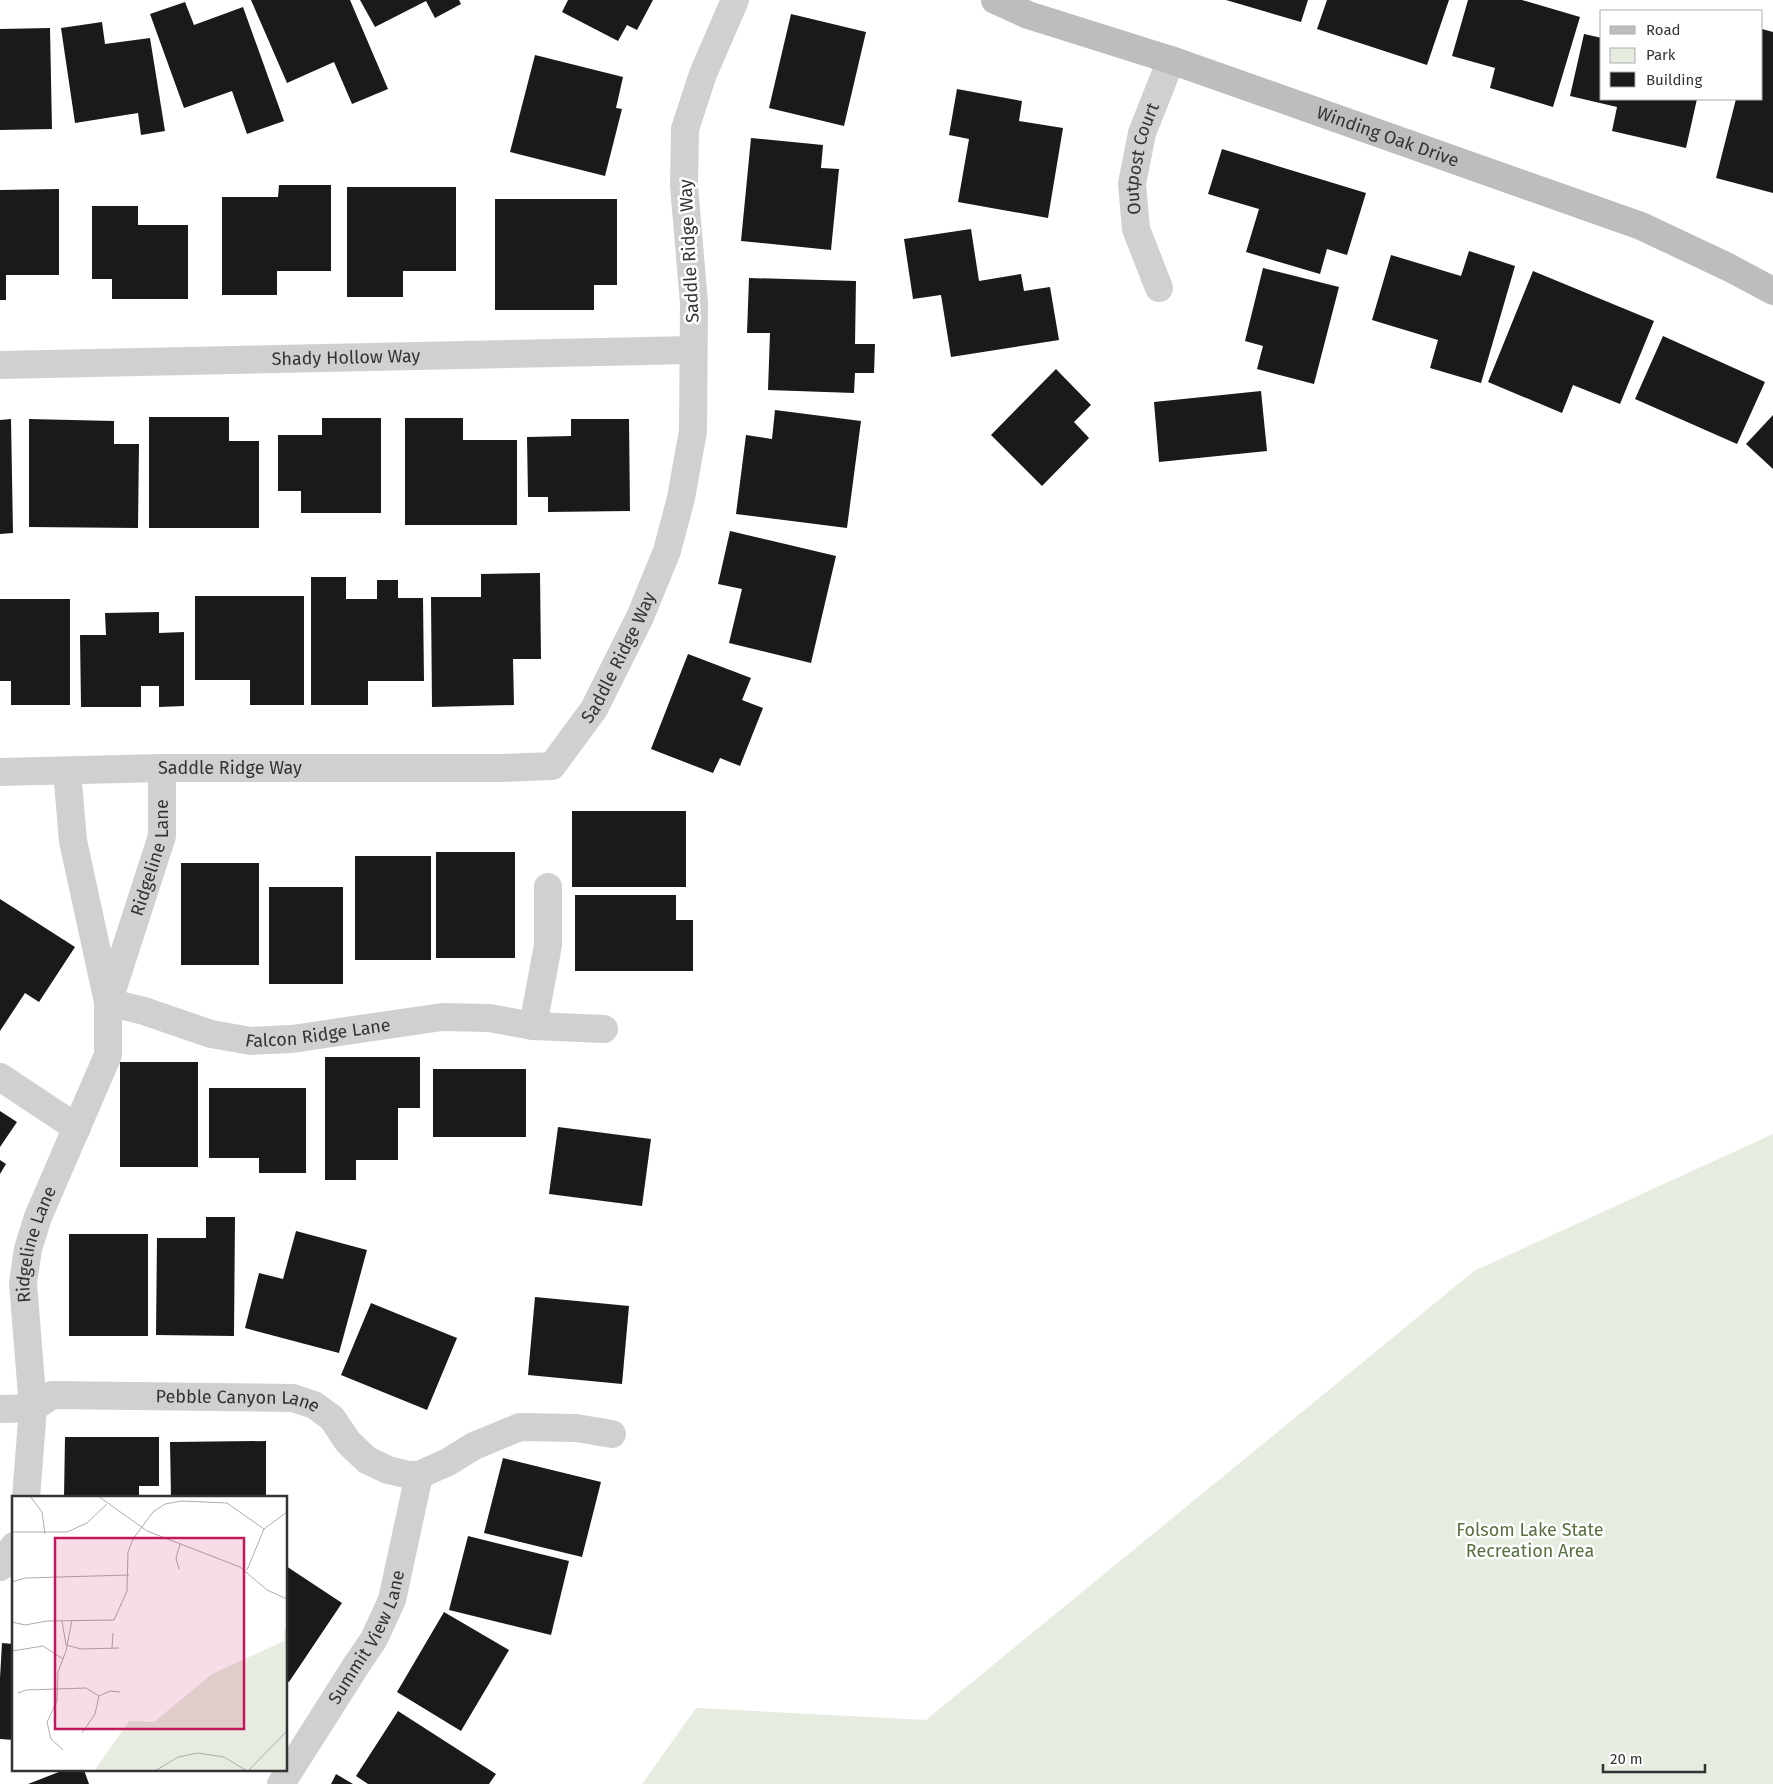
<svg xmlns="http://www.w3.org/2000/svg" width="1773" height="1784" font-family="'Fira Sans',sans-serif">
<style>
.green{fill:#e6ecdf}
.building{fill:#1a1a1a}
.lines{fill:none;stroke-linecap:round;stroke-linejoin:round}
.street{stroke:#d0d0d0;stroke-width:28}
.secondary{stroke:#bdbdbd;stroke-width:28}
.labels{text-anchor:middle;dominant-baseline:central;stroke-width:5;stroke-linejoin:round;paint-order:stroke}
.street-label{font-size:18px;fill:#333;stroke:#fff}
.park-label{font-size:18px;fill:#56703f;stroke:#fff}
.inset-road{fill:none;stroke:#adadad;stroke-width:1}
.view{fill:#c2185b;fill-opacity:0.15;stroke:#c2185b;stroke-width:2.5}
.inset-edge{fill:none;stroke:#333;stroke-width:2.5}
</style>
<rect width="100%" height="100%" fill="#fff"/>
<!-- green -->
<path class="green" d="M1773 1134V1784H642L696 1708 926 1720 1474 1271Z"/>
<!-- building -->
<path class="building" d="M251 0H350L388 89 352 104 334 62 287 83Z
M360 0H459L461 4 435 18 426 1 375 27Z
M568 0H653L637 30 627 25 618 41 562 12Z
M1226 0H1308L1301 22Z
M1327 0H1449L1427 65 1317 29Z
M1468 0H1522L1580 17 1553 107 1490 88 1495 68 1452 56Z
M185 2 194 25 243 7 284 121 247 134 232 91 184 108 150 14Z
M791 14 866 32 844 126 769 108Z
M102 22 105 44 150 38 165 131 141 135 138 113 75 123 61 28Z
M50 28 52 129 0 130V29Z
M1762 29 1773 32V193L1716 178 1736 99H1762Z
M1584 34 1602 38V99H1697L1686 148 1612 131 1617 107 1570 96Z
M535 55 623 77 616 108 622 109 605 176 510 152Z
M957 89 1022 101 1019 121 1063 128 1048 218 958 202 969 139 949 135Z
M751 138 823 145 821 168 839 169 831 250 741 241Z
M1222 149 1366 193 1347 255 1327 249 1320 274 1246 252 1259 209 1208 194Z
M279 185H331V271H277V295H222V197H278Z
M347 187H456V271H403V297H347Z
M59 189V275H6V300H0V190Z
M495 199H617V285H594V310H495Z
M92 206H138V225H188V299H112V279H92Z
M971 229 979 281 1021 274 1024 291 1050 287 1059 340 951 357 941 295 913 299 904 239Z
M1469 251 1515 266 1481 383 1430 368 1438 340 1372 320 1391 255 1461 276Z
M1263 268 1339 287 1314 384 1257 369 1263 346 1245 341Z
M1533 271 1654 321 1620 404 1573 385 1562 413 1488 382Z
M749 278 856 281 855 344H875L874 373H855L854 393 768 390 770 333H747Z
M1663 336 1765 382 1737 444 1635 399Z
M1056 369 1091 405 1074 422 1089 438 1042 486 991 435Z
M1261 391 1267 451 1159 462 1154 402Z
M775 410 861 421 847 528 736 514 746 435 772 439Z
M1773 415V469L1746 444Z
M149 417H229V441H259V528H149Z
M322 418H381V513H301V491H278V435H322Z
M405 418H463V440H517V525H405Z
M11 419 13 533 0 534V420Z
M29 419 114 421V444H139L138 528 29 527Z
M571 419H629L630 511 548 512V497H528L527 437 571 436Z
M730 531 836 556 811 663 729 643 742 589 718 584Z
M540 573 541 659H513L514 705 432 707 431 597H481V574Z
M311 577H346V599H377V580H398V598H423L424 681H368V705H311Z
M195 596H304V705H250V680H195Z
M0 599H70V705H11V681H0Z
M159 612V633L184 632V706L159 707V686H141V707H81L80 635H106L105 613Z
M688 654 751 678 742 700 763 708 740 766 720 758 713 773 651 749Z
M572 811H686V887H572Z
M436 852H515V958H436Z
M355 856H431V960H355Z
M181 863H259V965H181Z
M269 887H343V984H269Z
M575 895H676V920H693V971H575Z
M0 899 75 947 39 1002 25 993 0 1031Z
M325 1057H420V1108H398V1160H356V1180H325Z
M120 1062H198V1167H120Z
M433 1069H526V1137H433Z
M209 1088H306V1173H259V1158H209Z
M0 1111 17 1122 0 1147Z
M558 1127 651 1139 642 1206 549 1194Z
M0 1160 6 1164 0 1174Z
M206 1217H235L234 1336 156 1335 157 1238H206Z
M296 1231 367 1250 339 1353 245 1328 259 1273 283 1279Z
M69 1234H148V1336H69Z
M535 1297 629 1306 622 1384 528 1375Z
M371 1303 457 1338 427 1410 341 1375Z
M65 1437H159V1486H139V1498H64Z
M266 1441V1498H171L170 1442Z
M503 1458 601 1482 582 1557 484 1533Z
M468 1536 569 1561 551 1635 449 1610Z
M286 1566 342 1603 289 1682 286 1679Z
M444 1612 509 1650 461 1731 397 1692Z
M2 1643 14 1644V1740L0 1739V1678Z
M398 1711 496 1774 489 1784H368L356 1776Z
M64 1770H84L89 1784H28Z
M336 1774 353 1784H331Z"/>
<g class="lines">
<!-- street -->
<g class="street">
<path id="s1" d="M1159 288 1136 229 1132 184 1142 133 1171 60"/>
<path id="s2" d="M0 365 692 350"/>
<path id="s3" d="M0 772 162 768H502L552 766 594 709 640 617 667 551 681 498 693 431 694 303 684 186 685 129 703 74 735 0"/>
<path id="s4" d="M109 1000 162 836V768"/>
<path id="s5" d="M108 1002 144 1011 211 1034 251 1041 292 1039 442 1017 489 1018 533 1026 604 1029"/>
<path d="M533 1026 548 945V887"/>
<path d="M0 1077 77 1128"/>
<path id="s6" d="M0 1409 33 1408 52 1395 293 1398 314 1405 332 1418 348 1442 367 1460 388 1470 409 1475H419L448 1462 474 1446 520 1427 576 1428 612 1434"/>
<path id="s7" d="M26 1498 33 1408 23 1283 28 1249 38 1217 108 1055V1002L73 841 67 771"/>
<path d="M0 1567 14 1546"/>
<path id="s8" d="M281 1784 357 1664 374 1639 392 1600 419 1475"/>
</g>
<!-- secondary -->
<path class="secondary" id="s9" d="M995 0 1028 15 1171 60 1641 226 1728 267 1773 291"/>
</g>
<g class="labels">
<!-- street labels -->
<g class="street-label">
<text stroke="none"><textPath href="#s9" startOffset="416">Winding Oak Drive</textPath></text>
<text stroke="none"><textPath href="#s1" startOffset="135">Outpost Court</textPath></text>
<text transform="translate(689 251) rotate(-93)">Saddle Ridge Way</text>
<text stroke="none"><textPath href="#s2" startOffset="346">Shady Hollow Way</textPath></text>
<text stroke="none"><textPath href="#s3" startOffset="680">Saddle Ridge Way</textPath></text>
<text stroke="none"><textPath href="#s3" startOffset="230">Saddle Ridge Way</textPath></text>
<text stroke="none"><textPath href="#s4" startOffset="149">Ridgeline Lane</textPath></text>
<text stroke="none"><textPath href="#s5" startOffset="216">Falcon Ridge Lane</textPath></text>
<text stroke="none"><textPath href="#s7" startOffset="256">Ridgeline Lane</textPath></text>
<text stroke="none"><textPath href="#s6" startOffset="242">Pebble Canyon Lane</textPath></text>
<text stroke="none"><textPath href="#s8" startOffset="171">Summit View Lane</textPath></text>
</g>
<!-- park labels -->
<g class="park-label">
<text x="1530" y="1530">Folsom Lake State<tspan x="1530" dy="21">Recreation Area</tspan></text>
</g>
</g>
<!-- overview -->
<g transform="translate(12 1496)">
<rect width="275" height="275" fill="#fff"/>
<path d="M275 133V275H82L117 225 142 226 200 178 272 145V134Z" fill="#e6ecdf"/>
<path class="inset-road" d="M18 0 30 16 33 38M86 0 135 35 228 71 255 94 275 103M0 36H55L75 27 95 8M167 73 164 62 168 48M235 74 252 33 275 16M0 86 13 82 117 79M50 125 54 149M0 126 13 129 35 125 102 124 115 95 116 56 121 43 141 16 153 8 170 5 215 7 252 33M54 149 69 153 107 152M100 152 101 137M0 155 31 150 51 163M6 197 14 194 74 192 87 200M87 200 98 195 108 196M70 237 83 218 87 200M51 254 39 243 35 226 45 205 46 176 54 155 60 124M143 275 166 261 186 257 212 261 235 275M236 275 275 235"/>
<path class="view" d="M43 42H232V233H43Z"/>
<rect width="275" height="275" class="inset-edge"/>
</g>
<!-- legend -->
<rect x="1600" y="10" width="162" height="90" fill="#ffffff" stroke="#adadad"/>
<rect x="1610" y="26" width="25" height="8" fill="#bdbdbd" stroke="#adadad"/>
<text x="1646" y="35" font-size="15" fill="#333333">Road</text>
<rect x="1610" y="48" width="25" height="15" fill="#e6ecdf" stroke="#adadad"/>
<text x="1646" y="60" font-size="15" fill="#333333">Park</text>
<rect x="1610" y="72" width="25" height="15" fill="#1a1a1a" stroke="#adadad"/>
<text x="1646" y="85" font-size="15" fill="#333333">Building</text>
<!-- scale -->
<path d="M1603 1764v8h102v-8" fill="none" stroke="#333333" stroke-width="2.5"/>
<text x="1610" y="1764" font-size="15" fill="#333333" stroke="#ffffff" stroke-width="4" paint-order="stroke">20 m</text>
</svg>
